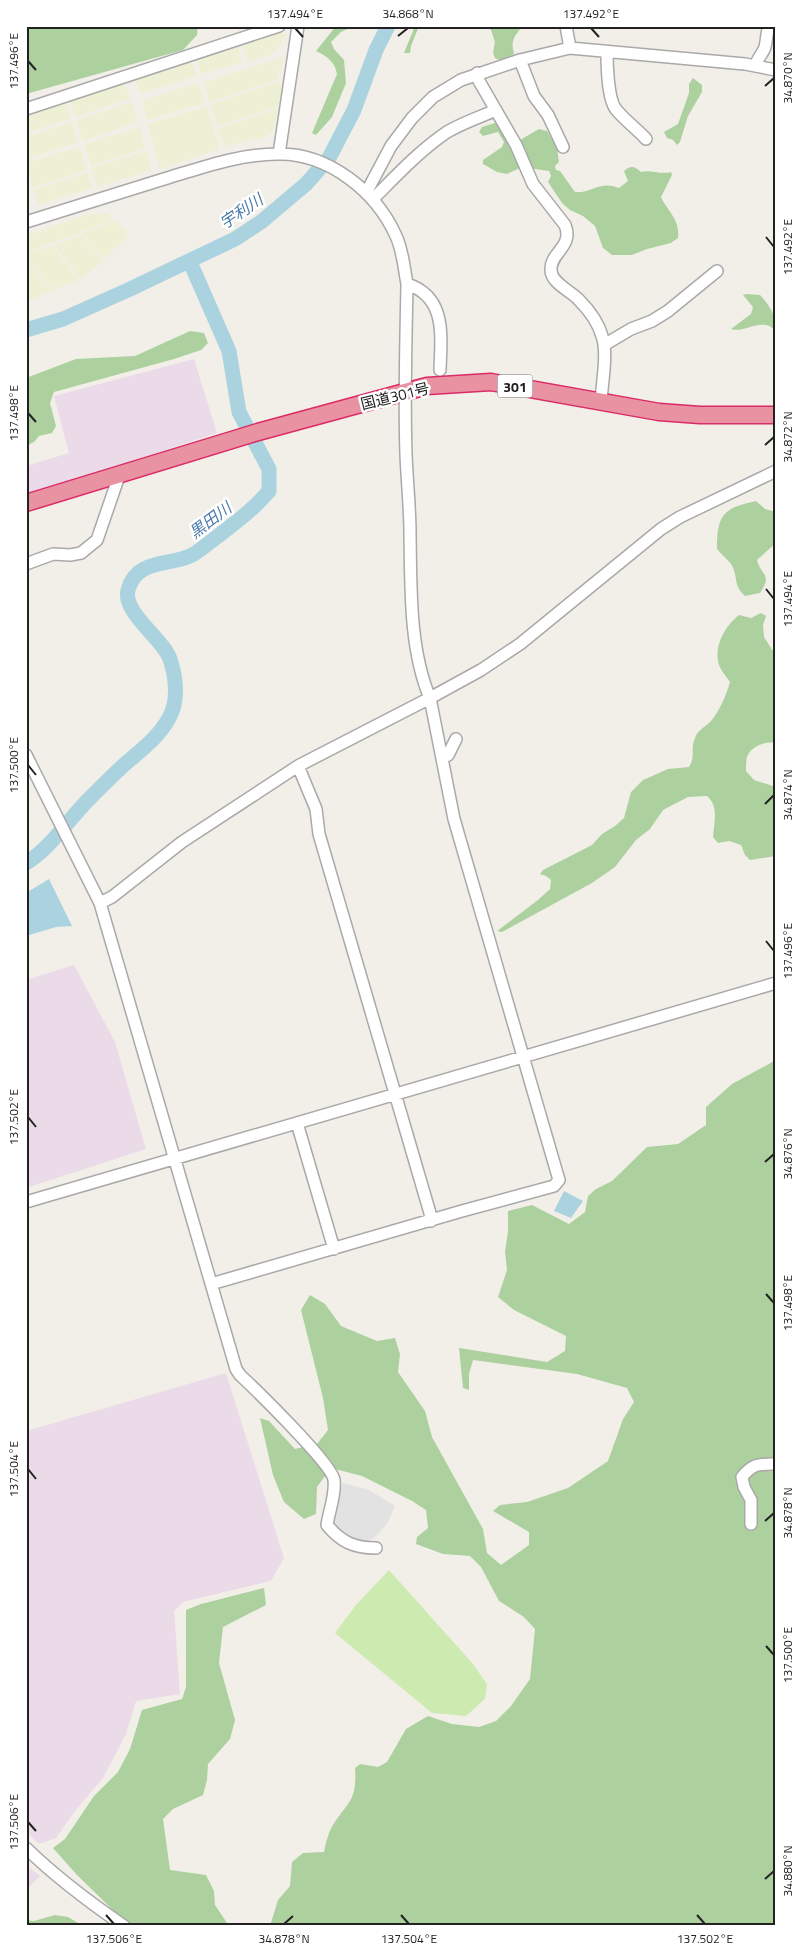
<svg xmlns="http://www.w3.org/2000/svg" width="802" height="1952" font-family="'Titillium Web','Noto Sans JP',sans-serif">
<style>
.industrial{fill:#ebdbe8}
.farmland{fill:#eef0d5}
.grass{fill:#cdebb0}
.forest{fill:#add19e}
.parking{fill:#e2e2e2}
.water{fill:#aad3df}
.lines{fill:none;stroke-linecap:round;stroke-linejoin:round}
.river{stroke:#aad3df;stroke-width:15}
.minor-casing{stroke:#a9a9a9;stroke-width:14}
.highway-casing{stroke:#dc2a67;stroke-width:19}
.minor{stroke:#fff;stroke-width:11}
.highway{stroke:#e892a2;stroke-width:16}
.ticks{fill:none;stroke:#222;stroke-width:2}
.labels{text-anchor:middle;dominant-baseline:central;stroke-width:5;stroke-linejoin:round;paint-order:stroke}
.shield{fill:#fff;stroke:#646464;stroke-width:1}
.shield-label{font-size:14px;font-weight:bold;fill:#222}
.street-label{font-size:15px;fill:#222;stroke:#fff}
.water-label{font-size:16px;font-style:italic;fill:#4a7aab;stroke:#fff}
.neatline{fill:none;stroke:#222;stroke-width:2}
.ticks-label{font-size:12px;text-anchor:middle;fill:#222}
</style>
<rect width="100%" height="100%" fill="#f2efe9"/>
<!-- industrial -->
<path class="industrial" d="M194 359 217 433 26 496V466L69 453 54 396Z
M74 965 115 1042 146 1149 26 1188V980Z
M226 1373 284 1558 271 1581 183 1602 174 1611 180 1694 136 1701 126 1734 103 1778 75 1811 56 1838 39 1844 26 1832V1431Z
M26 1865 40 1876 26 1890Z"/>
<!-- farmland -->
<path class="farmland" d="M284 32 287 34 274 53 248 62 242 44Z
M239 46 242 62 201 74 197 58Z
M284 57 277 80 209 102 204 82Z
M191 60 197 76 140 94 135 79Z
M279 82 283 89 278 107 217 126 210 104Z
M198 83 205 103 147 120 142 101Z
M123 84 131 98 75 117 70 99Z
M66 101 71 118 26 133V112Z
M132 102 138 122 83 141 76 120Z
M207 106 219 147 217 150 160 169 148 124Z
M279 109 273 131 266 137 224 146 218 128Z
M72 122 78 142 26 159V137Z
M140 127 145 149 91 166 84 144Z
M79 147 87 170 33 188 26 163Z
M147 151 151 170 97 187 91 168Z
M88 173 92 188 38 205 34 190Z
M107 213 113 220 26 253V236L88 214Z
M114 221 128 232 127 237 105 259 82 234Z
M81 235 104 261 81 279 54 245Z
M52 246 79 280 53 290 26 257V254Z
M26 260 52 291 26 302Z"/>
<!-- grass -->
<path class="grass" d="M389 1570 473 1664 487 1684 485 1699 466 1716 432 1713 335 1633 356 1605Z"/>
<!-- forest -->
<path class="forest" d="M26 26H198L197 35 183 50 26 94Z
M336 26H354L341 32 331 42 334 49 344 60 346 83 332 117 316 135 312 133 337 74C335 62 327 56 316 51Z
M415 26H419L411 46 410 53H404Z
M486 26H523C515 35 510 41 514 53L511 58 501 61 495 58 493 53 495 42 491 30Z
M693 78 702 85V92L688 116 680 142 677 145 673 140 667 138 664 132 678 124 689 93V84Z
M498 122 512 142 520 140 539 129 547 131 557 148 559 162 555 166 556 170 560 171 575 192C593 193 600 180 619 188L628 181 624 171C631 165 634 166 641 172 652 169 659 175 671 172L672 175 661 197C668 212 680 219 678 238L671 243 647 249 632 255H612L603 248 595 226 583 216 570 210 562 203 548 182 551 176 549 171 522 167 507 174 497 172 483 164V160L502 147 504 142 498 132 483 136 479 132 482 127Z
M747 294 760 295C771 307 776 316 776 332 764 315 745 334 731 329L751 314 753 307 743 295Z
M190 331 204 333 208 343 201 350 174 359 54 392 50 403 56 426 52 433 39 436 34 442 26 446V378L76 359 135 356Z
M756 501 765 509 776 512V543L757 560C761 576 773 574 760 593L745 596C732 584 739 577 731 564 727 559 721 554 717 549 717 515 723 508 756 501Z
M761 613 766 616 763 625 764 637 776 656V706L773 712 776 717V743C765 741 751 746 747 757 746 761 746 767 746 771L754 780 776 787V856L750 860 745 855 741 845 729 841 718 843 713 837C714 823 719 806 707 796L688 797 663 810 650 829 636 840 615 867 592 883 502 932 497 931 538 900 550 889 551 880 546 876 540 874 543 870 592 845 602 834 615 826 624 818 631 792 643 780 668 769 689 767C696 756 690 749 695 738 697 731 706 726 711 721 720 710 726 696 730 682 726 676 719 669 718 661 715 644 726 625 739 615L751 618Z
M776 1060V1926H270L278 1900 290 1886 292 1862 303 1853 324 1852C326 1843 328 1833 333 1825 349 1800 357 1801 355 1768L360 1764 378 1767 387 1762 406 1729 428 1716 452 1724 479 1727 496 1721 511 1706 530 1679 535 1629 524 1617 499 1601 481 1567 470 1556 443 1554 416 1544 417 1537 428 1528 426 1510 412 1501 362 1476 331 1468 317 1487 316 1514 304 1519 284 1502 273 1475 260 1418 269 1421 295 1449 317 1444 328 1430 323 1398 301 1310 310 1295 325 1304 341 1326 377 1341 395 1338 400 1354 398 1372 425 1411 432 1437 483 1529 487 1553 501 1565 529 1545V1532L493 1511 500 1505 527 1502 568 1488 608 1461 623 1419 634 1402 627 1388 577 1374 473 1360 469 1374V1390L463 1388 459 1348 547 1362 565 1351 566 1336 514 1310 498 1297 507 1270 505 1252 508 1231V1211L532 1205 569 1224 585 1212 588 1196 596 1189 612 1181 647 1147 678 1144 706 1125V1107L732 1084Z
M264 1588 266 1605 223 1627 219 1663 235 1720 230 1739 208 1764 207 1780 203 1795 173 1809 163 1819 170 1870 206 1875 214 1891 215 1905 229 1926H119L118 1915 77 1875 53 1848 65 1839 94 1796 118 1772 130 1749 142 1710 182 1699 186 1687V1610L201 1604Z
M55 1915 68 1917 83 1926H26V1920L34 1921Z"/>
<!-- parking -->
<path class="parking" d="M343 1483 369 1490 395 1506 387 1524 374 1538 367 1542H358L338 1530 330 1518Z"/>
<!-- water -->
<path class="water" d="M49 879 72 926 56 927 26 936V893Z
M564 1191 583 1201 571 1218 554 1211Z"/>
<g class="lines">
<!-- river -->
<path class="river" d="M26 330 63 319 128 290 235 239 261 222 306 184 329 158 354 110 376 50 388 26
M26 863C52 847 70 817 92 796 103 785 114 774 125 764 141 750 159 737 169 718 179 701 176 677 170 659 163 639 122 612 128 590 137 557 172 567 194 554 202 549 210 542 218 536 236 522 254 509 269 491V469L239 412 229 351 190 262"/>
<defs>
<path id="minor" d="M566 26 570 48
M607 52C607 65 608 97 615 108 622 118 637 129 646 139
M520 60 534 96 548 115 563 147
M756 65C757 58 763 54 765 47 767 40 766 34 769 27
M477 73 479 81 516 145 533 184 565 225C574 247 550 252 551 270 551 283 571 291 579 300 589 310 598 322 602 336 608 353 602 383 601 401
M26 109 279 26
M279 154 298 26
M366 193 391 146 412 118 433 97 461 80 520 60 570 48 745 64 776 70
M373 199C396 176 419 151 447 132 462 123 480 117 496 110
M26 222C72 208 118 193 164 179 201 168 238 154 278 154 328 153 376 191 396 236 403 251 404 268 407 284 406 341 404 398 406 454 407 481 410 507 410 534 411 586 409 649 430 698L454 819 559 1180 554 1186 462 1211 211 1284
M407 284C447 297 441 336 440 370
M604 345 631 329 652 321 668 311 717 271
M26 564 53 554 70 555 81 553 97 540 119 476
M26 755 100 903 236 1369 240 1375C255 1389 333 1465 334 1480 336 1494 329 1511 327 1525 341 1542 354 1548 376 1548
M442 758 448 755 456 739
M298 766 316 809 319 834 430 1213 431 1221
M100 903 112 897 182 842 298 766 430 698 481 670 520 644 661 529 680 517 776 471
M297 1123 334 1249
M26 1202 776 983
M751 1524V1500L744 1487 742 1477C753 1463 759 1464 776 1464
M26 1848C56 1877 89 1902 124 1926"/>
<path id="highway" d="M26 503 258 432 427 386 491 382 659 412 700 415H776"/>
</defs>
<!-- minor casing -->
<use href="#minor" class="minor-casing"/>
<!-- highway casing -->
<use href="#highway" class="highway-casing"/>
<!-- minor -->
<use href="#minor" class="minor"/>
<!-- highway -->
<use href="#highway" class="highway"/>
</g>
<!-- ticks -->
<path class="ticks" d="M295 28 303 37M591 28 599 37M398 36 408 28M28 61 36 70M765 86 774 78M766 237 774 247M28 413 36 422M765 445 774 437M766 589 774 599M28 765 36 775M765 804 774 795M766 941 774 951M28 1117 36 1127M765 1162 774 1154M766 1294 774 1303M28 1469 36 1479M765 1521 774 1513M766 1646 774 1655M28 1822 36 1831M765 1879 774 1871M106 1915 114 1924M401 1915 409 1924M697 1915 705 1924M284 1924 293 1916"/>
<g class="labels">
<!-- shield labels -->
<rect class="shield" x="497.5" y="374.5" width="35" height="23" rx="4"/>
<g class="shield-label">
<text x="515" y="386">301</text>
</g>
<!-- street labels -->
<g class="street-label">
<text transform="translate(395 396) rotate(-14)">国道301号</text>
</g>
<!-- water labels -->
<g class="water-label">
<text transform="translate(241 211) rotate(-34)">宇利川</text>
<text transform="translate(210 520) rotate(-37)">黒田川</text>
</g>
</g>
<!-- border -->
<rect width="802" height="1952" fill="none" stroke="#ffffff" stroke-width="55"/>
<rect x="28" y="28" width="746" height="1896" class="neatline"/>
<g class="ticks-label">
<text x="295" y="18">137.494°E</text>
<text x="408" y="18">34.868°N</text>
<text x="591" y="18">137.492°E</text>
<text transform="translate(14 61) rotate(-90)" y="4">137.496°E</text>
<text transform="translate(788 78) rotate(-90)" y="4">34.870°N</text>
<text transform="translate(788 247) rotate(-90)" y="4">137.492°E</text>
<text transform="translate(14 413) rotate(-90)" y="4">137.498°E</text>
<text transform="translate(788 437) rotate(-90)" y="4">34.872°N</text>
<text transform="translate(788 599) rotate(-90)" y="4">137.494°E</text>
<text transform="translate(14 765) rotate(-90)" y="4">137.500°E</text>
<text transform="translate(788 795) rotate(-90)" y="4">34.874°N</text>
<text transform="translate(788 951) rotate(-90)" y="4">137.496°E</text>
<text transform="translate(14 1117) rotate(-90)" y="4">137.502°E</text>
<text transform="translate(788 1154) rotate(-90)" y="4">34.876°N</text>
<text transform="translate(788 1303) rotate(-90)" y="4">137.498°E</text>
<text transform="translate(14 1469) rotate(-90)" y="4">137.504°E</text>
<text transform="translate(788 1513) rotate(-90)" y="4">34.878°N</text>
<text transform="translate(788 1655) rotate(-90)" y="4">137.500°E</text>
<text transform="translate(14 1822) rotate(-90)" y="4">137.506°E</text>
<text transform="translate(788 1871) rotate(-90)" y="4">34.880°N</text>
<text x="114" y="1943">137.506°E</text>
<text x="284" y="1943">34.878°N</text>
<text x="409" y="1943">137.504°E</text>
<text x="705" y="1943">137.502°E</text>
</g>
</svg>
